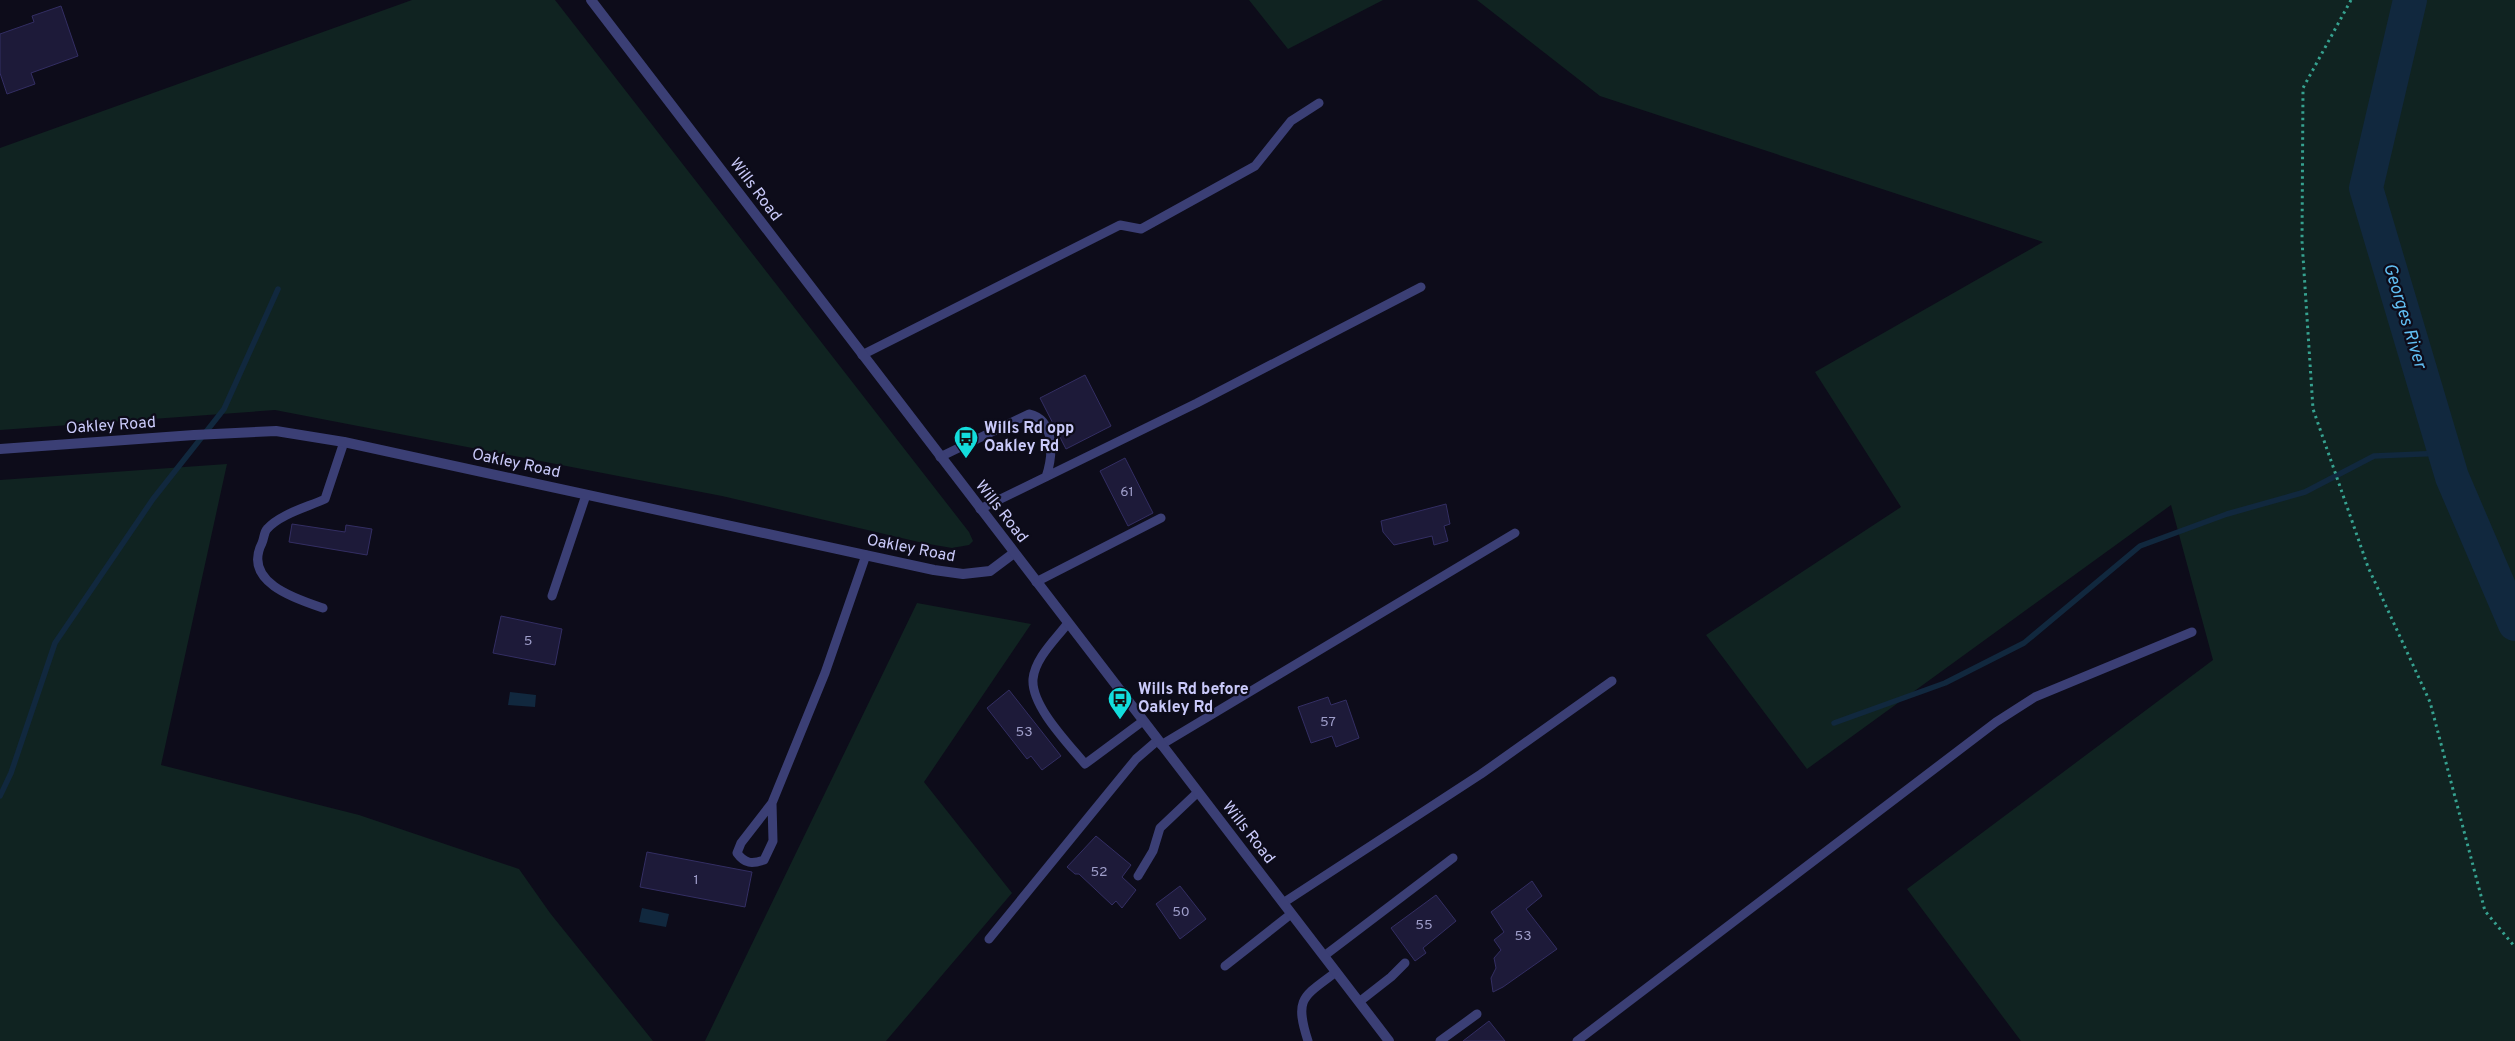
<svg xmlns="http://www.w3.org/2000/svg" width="2515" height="1041" font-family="Overpass,sans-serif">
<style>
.green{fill:#102321}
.water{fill:#11283e}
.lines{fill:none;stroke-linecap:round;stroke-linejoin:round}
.stream{stroke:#11283e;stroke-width:5.5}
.river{stroke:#11283e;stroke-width:34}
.building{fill:#1d1a39;stroke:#332e63}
.path{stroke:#36a290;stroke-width:3;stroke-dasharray:2.5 4;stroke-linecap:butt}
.service{stroke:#3b3f75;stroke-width:9}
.minor{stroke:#3b3f75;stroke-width:10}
.tertiary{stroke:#3b3f75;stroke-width:10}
.labels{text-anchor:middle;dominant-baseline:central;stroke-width:4.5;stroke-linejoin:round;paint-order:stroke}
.number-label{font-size:14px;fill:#9f9eca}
.street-label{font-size:16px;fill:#cacafa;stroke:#0d0c1a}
.poi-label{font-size:16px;font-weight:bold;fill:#cacafa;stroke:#0d0c1a;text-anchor:start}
.water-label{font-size:18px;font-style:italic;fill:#61bef2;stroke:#0d0c1a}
</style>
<rect width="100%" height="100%" fill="#0d0c1a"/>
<!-- green -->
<path class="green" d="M412 0H555L969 532 973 541 969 545 952 548 923 543 722 496 275 410 0 430V148Z
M1249 0H1383L1288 49Z
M1477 0H2515V621L2497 581 2515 624V1041H2021L1907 889 2213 660 2171 505 1807 769 1706 635 1901 507 1815 372 2043 242 1600 96Z
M227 464 161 765 359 815 519 869 550 913 653 1041H0V480Z
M917 603 1031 624 924 782 1012 893 886 1041H705Z"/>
<!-- water -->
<path class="water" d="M510 692 536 695 535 707 508 705Z
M642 908 669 914 666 927 639 922Z"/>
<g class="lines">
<!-- stream -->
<path class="stream" d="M1834 723 1945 683 2024 643 2140 546 2227 514 2305 492 2374 456 2445 453
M0 796 11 773 55 643 153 499 224 409 278 289"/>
<!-- river -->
<path class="river" d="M2410 0 2366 188 2452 477 2515 624"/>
</g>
<!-- building -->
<path class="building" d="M61 6 78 56 31 73 35 84 7 94 0 73V34L34 22 32 16Z
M1085 375 1111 426 1066 449 1040 398Z
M1125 458 1153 513 1128 526 1100 471Z
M1446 504 1450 524 1444 526 1448 541 1434 545 1432 536 1394 545 1383 532 1381 521Z
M292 524 345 532 346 525 372 529 367 555 289 542Z
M501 616 562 629 555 665 493 653Z
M1009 690 1061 756 1042 770 1031 756 1027 759 987 708Z
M1328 697 1331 705 1346 700 1359 738 1336 747 1332 736 1311 743 1298 707Z
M1096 836 1131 865 1122 877 1136 890 1122 908 1116 901 1112 905 1079 874H1075L1067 867Z
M647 852 752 872 745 907 640 887Z
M1532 881 1542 896 1526 909 1557 949 1503 987 1493 992 1491 978 1496 968 1494 958 1501 950 1494 940 1504 932 1491 912Z
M1180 886 1206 919 1180 939 1156 904Z
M1436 895 1456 921 1423 948 1426 953 1415 961 1391 928Z
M1489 1021 1505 1041H1463Z"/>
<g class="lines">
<!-- path -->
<path class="path" d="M2351 0 2303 88 2302 241 2313 409 2368 567 2430 702 2485 911 2515 947"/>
<!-- service -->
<path class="service" d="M862 355 1120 225 1141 229 1255 166 1291 121 1319 103
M940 457 1029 414C1056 420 1053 456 1046 477
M980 509 1197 403 1421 287
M1036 582 1161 518
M552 596 586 495
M323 608C296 599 242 582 262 543 264 539 264 532 267 529 280 514 308 507 325 499L344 442
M1068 623C1056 639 1035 658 1033 679 1031 706 1068 743 1085 764L1143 721
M1161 745 1515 533
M772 803 741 843 737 853C745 864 752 864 764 860L773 841 772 803 825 673 866 555
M1138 876 1153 851 1160 828 1198 792
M1283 903 1481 774 1612 681
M989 939 1136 759 1158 740
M1324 956 1453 858
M1225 966 1291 914
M1359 1002 1391 977 1405 963
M1308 1041C1294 998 1303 997 1336 972
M1440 1041 1477 1014
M1577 1041 1996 722 2035 697 2192 632"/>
<!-- minor -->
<path class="minor" d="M0 449 194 435 276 431 344 442 934 570 963 574 990 571 1014 553"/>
<!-- tertiary -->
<path class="tertiary" d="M591 0 1389 1041"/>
</g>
<!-- icons -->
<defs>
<symbol id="bus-pin" viewBox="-11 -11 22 30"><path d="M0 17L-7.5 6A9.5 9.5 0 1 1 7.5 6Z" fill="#13dddc" stroke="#0d0c1a"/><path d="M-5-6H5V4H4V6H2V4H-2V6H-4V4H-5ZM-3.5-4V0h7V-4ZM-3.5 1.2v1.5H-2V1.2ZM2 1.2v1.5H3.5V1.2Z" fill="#111"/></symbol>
</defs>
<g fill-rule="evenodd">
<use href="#bus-pin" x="952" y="424" width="28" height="38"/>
<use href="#bus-pin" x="1106" y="685" width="28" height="38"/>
</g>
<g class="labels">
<!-- number labels -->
<g class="number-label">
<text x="1127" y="492">61</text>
<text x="528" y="641">5</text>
<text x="1328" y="722">57</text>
<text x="1024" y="732">53</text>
<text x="1099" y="872">52</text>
<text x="696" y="880">1</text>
<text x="1181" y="912">50</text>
<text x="1424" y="925">55</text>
<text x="1523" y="936">53</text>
</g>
<!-- street labels -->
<g class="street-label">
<text transform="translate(755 190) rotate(53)">Wills Road</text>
<text transform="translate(111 426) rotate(-4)">Oakley Road</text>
<text transform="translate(516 464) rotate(12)">Oakley Road</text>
<text transform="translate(1001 512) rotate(52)">Wills Road</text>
<text transform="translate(911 549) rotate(11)">Oakley Road</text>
<text transform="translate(1248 833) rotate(52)">Wills Road</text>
</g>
<!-- poi labels -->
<g class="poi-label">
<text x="984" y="429">Wills Rd opp<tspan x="984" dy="18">Oakley Rd</tspan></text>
<text x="1138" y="690">Wills Rd before<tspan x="1138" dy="18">Oakley Rd</tspan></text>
</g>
<!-- water labels -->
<g class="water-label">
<text transform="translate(2404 316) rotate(73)">Georges River</text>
</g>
</g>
</svg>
